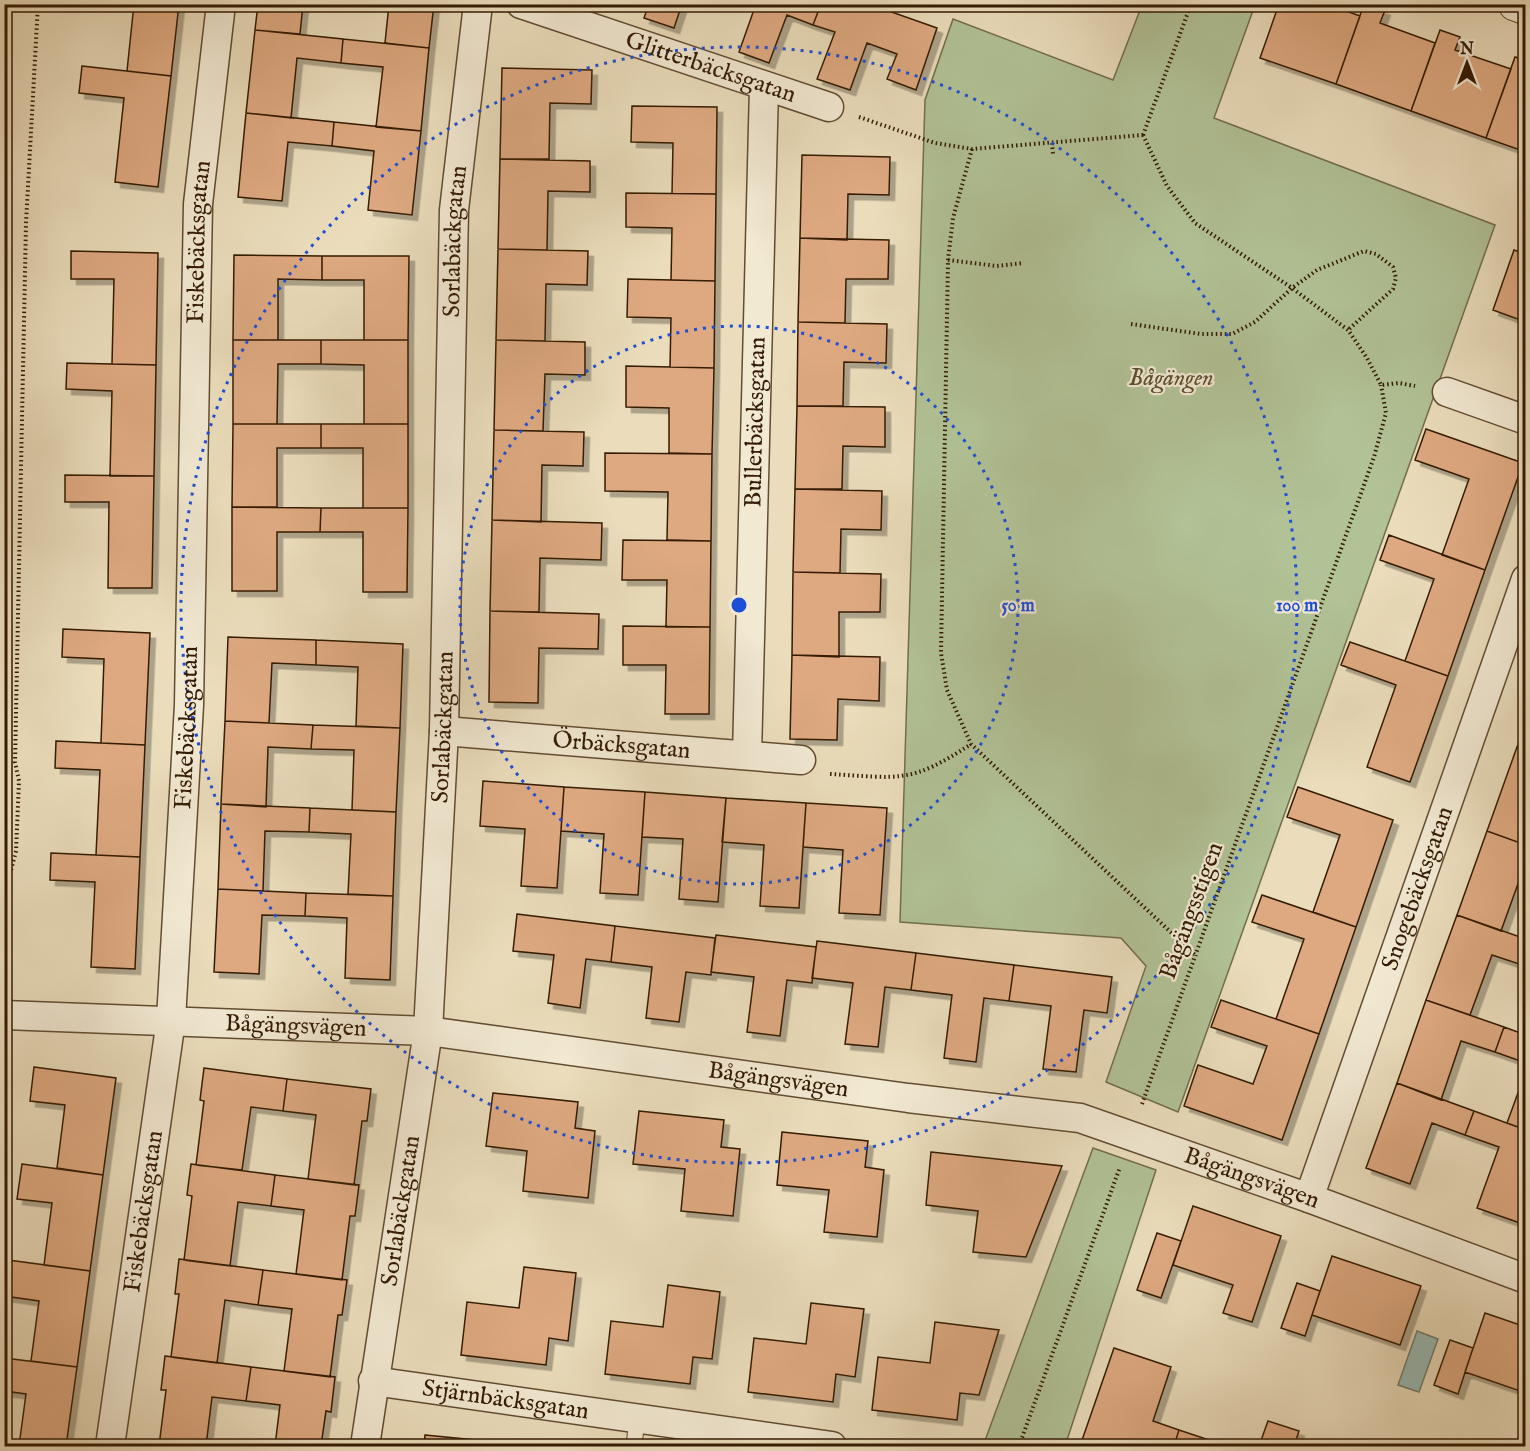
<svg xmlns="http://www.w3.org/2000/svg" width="1530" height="1451" font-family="'IM FELL English',serif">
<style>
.green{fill:#b1c296;stroke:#726e4d;stroke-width:1.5}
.water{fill:#99bbb5;stroke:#717b6e;stroke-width:1.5}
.building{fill:#dea981;stroke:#341b04;stroke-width:1.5;filter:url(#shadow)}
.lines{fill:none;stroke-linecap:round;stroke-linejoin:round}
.service-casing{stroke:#624c32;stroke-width:17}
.minor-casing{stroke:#624c32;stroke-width:31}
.tertiary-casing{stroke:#624c32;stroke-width:35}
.path{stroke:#341b04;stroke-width:4;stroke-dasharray:1.5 3;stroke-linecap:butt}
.service{stroke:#f2e9d3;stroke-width:15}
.minor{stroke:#f2e9d3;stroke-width:28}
.tertiary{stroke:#f2e9d3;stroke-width:33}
.ring{fill:none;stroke:#1d4ed8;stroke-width:3;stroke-dasharray:3 6}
.labels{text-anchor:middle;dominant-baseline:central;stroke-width:4.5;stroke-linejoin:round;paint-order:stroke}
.street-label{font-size:24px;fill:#341b04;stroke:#f2e9d3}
.park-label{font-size:24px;font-style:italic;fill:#5a4d30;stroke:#f2e9d3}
.centre{fill:#1d4ed8;stroke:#f2e9d3;stroke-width:3}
.ring-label{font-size:18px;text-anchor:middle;font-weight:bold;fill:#1d4ed8;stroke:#f2e9d3;stroke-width:4.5;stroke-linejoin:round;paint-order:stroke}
</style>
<defs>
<filter id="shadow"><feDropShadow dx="5.5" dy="5.5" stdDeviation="0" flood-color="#0004"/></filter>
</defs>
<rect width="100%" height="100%" fill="#ebddbc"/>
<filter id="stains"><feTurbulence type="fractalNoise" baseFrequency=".00333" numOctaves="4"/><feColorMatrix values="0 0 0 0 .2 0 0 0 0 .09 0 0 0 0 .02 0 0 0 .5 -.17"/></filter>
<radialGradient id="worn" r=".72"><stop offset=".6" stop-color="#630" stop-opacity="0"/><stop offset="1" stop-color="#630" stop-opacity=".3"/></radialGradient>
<!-- green -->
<path class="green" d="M1142 5H1255L1214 118 1495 225 1178 1112 1106 1082 1146 966 1121 938 900 922 925 100 953 19 1113 80Z
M1093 1148 1156 1170 1065 1446H983Z"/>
<!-- water -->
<path class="water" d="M1417 1331 1438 1339 1419 1392 1398 1385Z"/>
<!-- building -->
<path class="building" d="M134 4H179L171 76 127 71Z
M258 4H303L300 34 255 30Z
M389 4H434L429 48 385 43Z
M649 4H682L674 28 644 18Z
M821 4H869L937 28 916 90 887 79 897 54 867 43 850 90 817 79 835 32 813 25Z
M821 4 813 25 787 15 769 63 739 52 756 4Z
M1279 4H1327L1360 16 1336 84 1260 58Z
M1364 4 1385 10 1380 23 1435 43 1411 111 1336 84Z
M255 30 343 39 341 63 297 58 291 118 246 113Z
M1440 30 1460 37 1455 50 1511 69 1486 138 1411 111Z
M343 39 429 48 421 131 376 127 383 67 341 63Z
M1515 57 1526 60V152L1486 138Z
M82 66 171 76 158 187 115 182 124 98 79 93Z
M502 68 592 70 591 104 550 103 549 159H500Z
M632 106 717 107 716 194H672L673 143 631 142Z
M246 113 334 122 332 146 288 142 282 201 238 197Z
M334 122 421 131 412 215 368 210 374 151 332 146Z
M802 155 890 157 889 195 848 194 847 240 800 238Z
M500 159 590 161V192L548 191 547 250 498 249Z
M626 193 716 194 715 281 671 280 672 228 626 227Z
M800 238 889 240 888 279H846L845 323 798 322Z
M498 249 588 251 587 285 546 284 545 341 496 340Z
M1514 250 1526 254V322L1493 310Z
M71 251 158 253 156 365 112 364 114 279H71Z
M234 255 322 256V280L278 279V340H233Z
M322 256H409L408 340H364V280H322Z
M628 279 715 281 714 368 670 367 671 318 627 317Z
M798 322 887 324 886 363 844 362 843 406H797Z
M233 340H321V364H278L277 424H233Z
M321 340H408V424H364V365L321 364Z
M496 340 585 342V375L545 374 543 431 494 430Z
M67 363 156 365 154 476H110L112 391 66 389Z
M626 366 714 368 712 454 669 453V408L626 407Z
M797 406 885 407V447L843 446 842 489H795Z
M233 424H321V448H277V507H232Z
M321 424H408V508H363V448H321Z
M1426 429 1523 463 1485 570 1442 555 1469 479 1415 460Z
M494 430 584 432 583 466 542 465 541 522 492 520Z
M605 453 712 454 711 541 667 540 668 492 605 491Z
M65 475 154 476 152 588H108L109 502H65Z
M795 489 882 491 881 530 841 529 840 573 793 572Z
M232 507 321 508 320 532H277V591H232Z
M321 508H408L407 592H363V532H320Z
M492 520 602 523 601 560 540 558 539 612 490 611Z
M1389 535 1485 570 1448 676 1405 661 1434 579 1380 560Z
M623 540 711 541 710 627H666L667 580H622Z
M793 572 881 574 880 612H839V657L792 655Z
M490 611 599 614 598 649 539 648 538 703 489 702Z
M623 626 710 627 709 714H665L666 665H623Z
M63 629 150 633 145 745 101 743 104 659 62 657Z
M228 637 316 640V665L272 663 269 723 225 721Z
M316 640 403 644 400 728 356 726 358 667 316 665Z
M1350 642 1448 676 1410 782 1367 767 1396 685 1341 665Z
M792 655 880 657 879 701 838 699 837 740 790 739Z
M225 721 313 725 311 749 268 747 266 807 221 804Z
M1526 722V750L1517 747Z
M313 725 400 728 396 812 352 810 354 750 311 749Z
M56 741 145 745 140 857 96 855 100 770 55 768Z
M1517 747 1526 750V845L1487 831Z
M483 781 564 787 557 888 521 886 525 829 480 826Z
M564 787 645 792 638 895 600 893 604 834 561 831Z
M1298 787 1393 820 1356 927 1313 912 1340 835 1287 817Z
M645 792 726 798 718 902 679 899 683 839 642 837Z
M726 798 806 803 799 908 760 906 764 845 722 842Z
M806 803 887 808 880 915 839 913 843 850 803 847Z
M221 804 310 808 309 832 265 831 263 891 218 889Z
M310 808 396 812 393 896 348 894 351 834 309 832Z
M1487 831 1526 845V871L1523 870 1501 931 1457 915Z
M51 853 140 857 135 969 91 967 95 882 50 880Z
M218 889 306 893 305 916 262 915 259 974 214 972Z
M306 893 393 896 390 980 345 978 347 918 305 916Z
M1262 895 1356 927 1319 1034 1276 1019 1304 939 1252 922Z
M517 914 615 926 611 962 586 959 580 1008 548 1003 554 955 513 951Z
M1457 915 1526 939 1525 966 1492 955 1470 1015 1426 1000Z
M615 926 715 938 711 975 686 972 679 1022 646 1018 652 967 611 962Z
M716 935 816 947 812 983 787 980 780 1036 747 1032 754 977 711 972Z
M817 941 916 953 911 990 885 987 878 1047 845 1044 853 983 812 978Z
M916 953 1014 965 1009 1001 984 998 976 1062 944 1058 952 995 911 990Z
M1014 965 1112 977 1107 1013 1084 1010 1076 1072 1043 1069 1051 1006 1009 1001Z
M1221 1000 1319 1034 1282 1140 1184 1106 1198 1065 1253 1084 1267 1046 1211 1027Z
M1426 1000 1504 1027 1495 1052 1461 1041 1441 1100 1397 1083Z
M1504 1027 1526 1035V1063L1495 1052Z
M34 1067 116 1078 103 1175 57 1168 65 1105 30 1101Z
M204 1068 287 1079 283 1111 251 1107 242 1170 196 1165 204 1101 200 1100Z
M1526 1071V1130L1507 1123Z
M287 1079 371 1089 367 1121H362L354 1185 308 1179 316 1115 283 1111Z
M1397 1083 1474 1111 1465 1135 1432 1123 1410 1184 1366 1168Z
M493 1093 578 1102 575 1128 595 1131 588 1198 523 1191 527 1151 486 1146Z
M639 1111 724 1120 721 1147 740 1149 733 1216 681 1211 685 1169 633 1164Z
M1474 1111 1526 1130V1208L1520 1223 1477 1208 1499 1147 1465 1135Z
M782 1132 868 1141 865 1167 884 1170 877 1237 824 1232 829 1190 777 1185Z
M931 1152 1062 1166 1026 1257 973 1252 978 1211 926 1205Z
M22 1164 103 1175 90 1271 44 1265 52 1203 17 1199Z
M191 1164 275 1175 271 1206 238 1202 230 1266 184 1260 192 1196 187 1195Z
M275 1175 359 1185 355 1216H350L342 1280 296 1274 304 1210 271 1206Z
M1193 1206 1281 1236 1252 1322 1223 1313 1233 1285 1173 1265Z
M1157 1233 1181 1241 1161 1298 1137 1290Z
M1332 1256 1421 1286 1400 1345 1312 1315Z
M179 1259 263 1270 258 1305 225 1300 217 1363 171 1357 179 1294H175Z
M8 1260 90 1271 77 1367 31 1361 39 1301 4 1296Z
M524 1267 576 1273 568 1341 549 1338 546 1365 461 1355 467 1302 519 1308Z
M263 1270 347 1280 342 1315H338L330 1377 284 1371 292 1309 258 1305Z
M1297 1283 1320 1291 1305 1336 1281 1328Z
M668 1285 720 1292 712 1359 693 1357 690 1384 605 1374 611 1321 663 1327Z
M811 1303 864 1309 855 1377 836 1374 833 1402 748 1392 754 1338 806 1344Z
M1485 1313 1526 1327V1393L1465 1372Z
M935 1322 999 1330 979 1395 960 1393 957 1420 872 1410 878 1357 930 1363Z
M1450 1340 1473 1348 1458 1394 1434 1385Z
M1114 1348 1171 1367 1153 1421 1179 1430 1174 1446H1080Z
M165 1356 251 1367 246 1401 212 1397 206 1446H159L166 1390H161Z
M4 1358 77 1367 66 1446H19L26 1394 4 1391Z
M251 1367 335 1377 331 1412 326 1411 321 1446H275L280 1405 246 1401Z
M1268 1421 1299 1431 1294 1446H1259Z
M1179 1430 1227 1446H1174Z
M425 1435 527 1445V1446H424Z"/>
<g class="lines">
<defs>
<path id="service" d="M634 1446 637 1418"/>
<g id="minor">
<path id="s1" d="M521 4 829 107"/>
<path d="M1447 392 1526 420"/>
<path id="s2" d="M444 731 801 760"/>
<path id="s3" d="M747 755 764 87"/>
<path id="s4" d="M4 1015 428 1031 908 1098 1080 1118 1309 1198 1526 1279"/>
<path id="s5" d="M1309 1198 1526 579"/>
<path id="s6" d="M373 1381 832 1446"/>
<path id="s7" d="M110 1446 171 1020 189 705 198 204 221 4"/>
<path id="s8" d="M365 1446 428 1031 444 731 454 210 478 4"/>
</g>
<path id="tertiary" d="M1515 4 1526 8"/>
</defs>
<!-- service casing -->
<use href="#service" class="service-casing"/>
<!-- minor casing -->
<use href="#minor" class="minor-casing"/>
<!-- tertiary casing -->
<use href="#tertiary" class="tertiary-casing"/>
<!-- path -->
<path class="path" d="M859 117 935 143 972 149 1143 135
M1143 135 1167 186 1195 223 1292 288 1348 330 1367 358 1381 385 1399 383 1415 386
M1143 135 1191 4
M1052 143 1053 154
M972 149 953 218 948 260 941 653 947 690 971 744 1195 955
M948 260 997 266 1024 263
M1131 324 1201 334H1232L1255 322 1292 288 1317 270 1364 251 1376 254 1393 267 1396 278 1393 289 1348 330
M830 774C899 778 911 784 971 744
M7 982 8 882 16 851 19 781 15 762 26 223 38 4
M1142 1104 1374 457 1386 413 1381 385
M1019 1446 1120 1167"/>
<!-- service -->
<use href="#service" class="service"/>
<!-- minor -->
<use href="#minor" class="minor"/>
<!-- tertiary -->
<use href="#tertiary" class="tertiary"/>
</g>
<!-- distance rings -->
<g class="ring">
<circle cx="739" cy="605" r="279"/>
<circle cx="739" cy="605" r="558"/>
</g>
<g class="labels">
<!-- street labels -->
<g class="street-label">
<text stroke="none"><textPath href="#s1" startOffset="200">Glitterbäcksgatan</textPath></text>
<text stroke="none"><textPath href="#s7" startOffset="1209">Fiskebäcksgatan</textPath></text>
<text stroke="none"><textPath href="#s8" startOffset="1210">Sorlabäckgatan</textPath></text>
<text stroke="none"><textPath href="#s3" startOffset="333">Bullerbäcksgatan</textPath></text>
<text stroke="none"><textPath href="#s7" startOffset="723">Fiskebäcksgatan</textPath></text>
<text stroke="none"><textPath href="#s8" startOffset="724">Sorlabäckgatan</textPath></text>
<text stroke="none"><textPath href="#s2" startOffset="178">Örbäcksgatan</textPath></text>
<text stroke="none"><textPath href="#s5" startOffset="328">Snogebäcksgatan</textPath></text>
<text transform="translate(1192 911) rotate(-70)">Bågängsstigen</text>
<text stroke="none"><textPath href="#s4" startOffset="292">Bågängsvägen</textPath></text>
<text stroke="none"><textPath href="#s4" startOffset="778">Bågängsvägen</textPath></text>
<text stroke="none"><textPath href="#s4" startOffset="1264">Bågängsvägen</textPath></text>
<text stroke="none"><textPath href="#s7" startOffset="237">Fiskebäcksgatan</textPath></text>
<text stroke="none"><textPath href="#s8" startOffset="238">Sorlabäckgatan</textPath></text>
<text stroke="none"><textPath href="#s6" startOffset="134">Stjärnbäcksgatan</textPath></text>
</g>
<!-- park labels -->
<g class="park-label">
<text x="1171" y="378">Bågängen</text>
</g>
</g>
<circle cx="739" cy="605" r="9" class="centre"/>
<g class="ring-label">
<text x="1018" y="611">50 m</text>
<text x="1297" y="611">100 m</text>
</g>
<!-- margin -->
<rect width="1530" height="1451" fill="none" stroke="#ebddbc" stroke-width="24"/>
<rect x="6" y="6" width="1518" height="1439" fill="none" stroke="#341b04" stroke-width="3"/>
<rect x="12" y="12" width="1506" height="1427" fill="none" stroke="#341b04" stroke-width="1.5"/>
<!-- north arrow -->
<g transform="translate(1467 63)" stroke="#f2e9d3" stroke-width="4.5" paint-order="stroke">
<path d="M0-4.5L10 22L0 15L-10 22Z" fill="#341b04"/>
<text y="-9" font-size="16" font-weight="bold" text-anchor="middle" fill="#341b04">N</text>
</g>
<rect width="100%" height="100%" filter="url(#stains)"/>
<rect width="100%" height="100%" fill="url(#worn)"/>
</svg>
